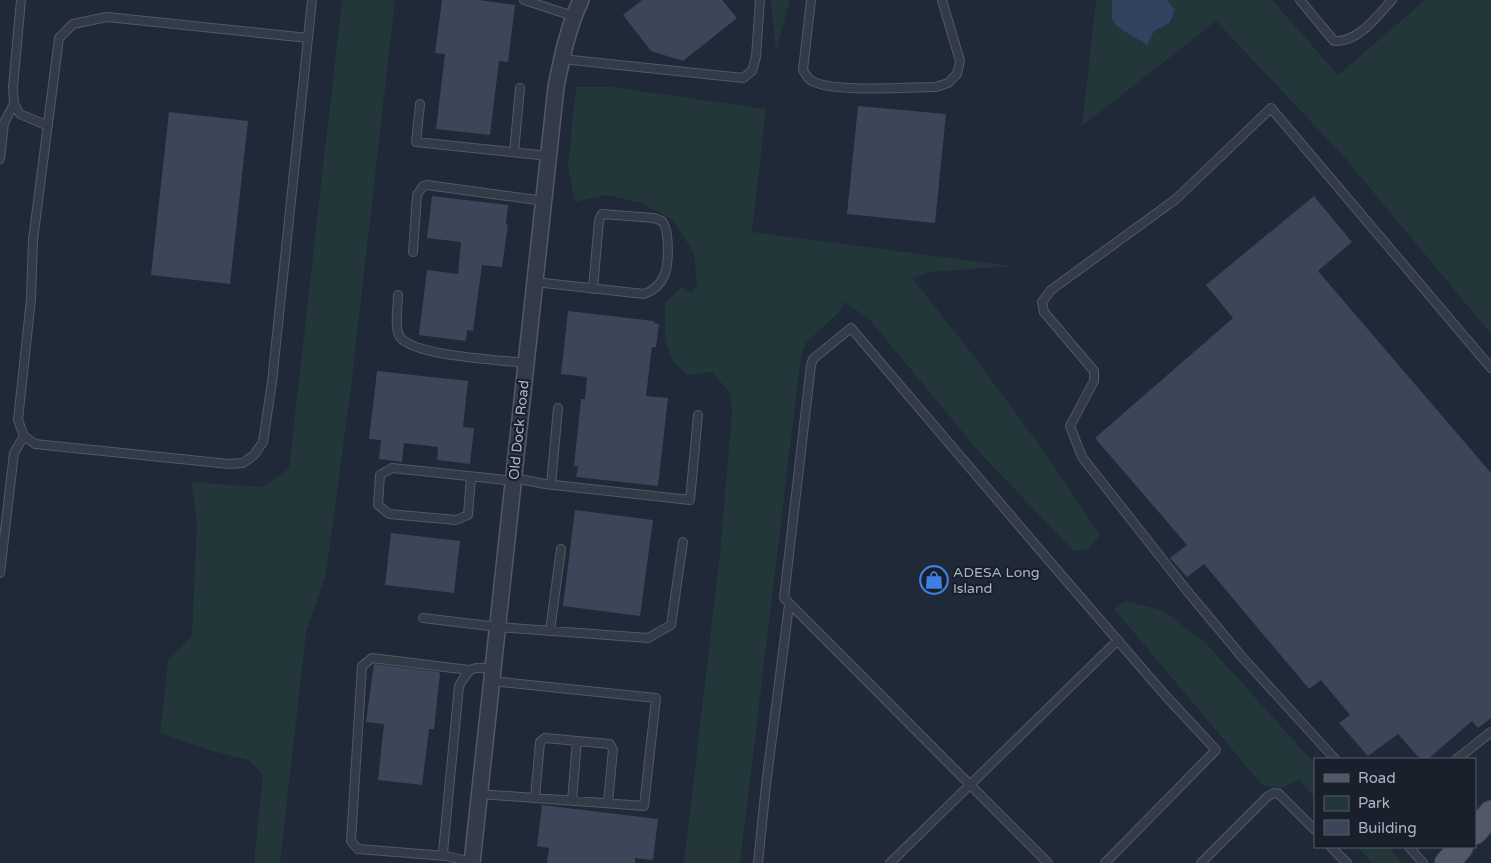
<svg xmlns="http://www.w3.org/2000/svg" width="1491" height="863" font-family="'Varela Round',sans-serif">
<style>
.green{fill:#23373a}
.water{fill:#324360}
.building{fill:#3b4658}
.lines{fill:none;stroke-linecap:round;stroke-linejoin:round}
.service-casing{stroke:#515866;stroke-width:10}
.minor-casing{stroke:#515866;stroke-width:18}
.primary-casing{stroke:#3d4451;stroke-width:26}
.service{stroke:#333b48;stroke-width:8}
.minor{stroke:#333b48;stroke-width:15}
.primary{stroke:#515968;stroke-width:24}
.labels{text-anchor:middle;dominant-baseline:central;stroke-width:4.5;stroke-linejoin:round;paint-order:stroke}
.street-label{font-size:14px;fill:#adb5c5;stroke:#19202c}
.poi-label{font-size:14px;fill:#adb5c5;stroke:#19202c;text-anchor:start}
</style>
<rect width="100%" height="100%" fill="#202937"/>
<!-- green -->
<path class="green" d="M342 0H395L351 387 326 574 306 632 280 863H254L263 775 249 760 212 751 160 733 168 661 192 636 197 521 191 482 263 487 289 468Z
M771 0H790L776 51Z
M1096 0H1112L1113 9 1119 28 1139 38 1147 45 1154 31 1171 23 1175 10 1167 0H1272L1338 75 1425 0H1491V334L1345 158 1216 21 1082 126Z
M576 87H613L766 109 752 232 1012 266 931 272 912 278 966 346 1040 446 1100 535 1089 549 1074 551 979 452 869 319 845 302 838 313 806 343 801 356 740 863H684L720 554 732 411 730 393 712 372 688 375 672 361 665 338V303L682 287 693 293 697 283 694 253 673 220 642 203 605 195 575 202 568 166Z
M1125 601 1162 610 1206 643 1315 764V798L1299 779 1280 789 1262 785 1114 609Z
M1358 847H1389L1402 863H1372Z"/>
<!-- water -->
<path class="water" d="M1112 0H1167L1175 10 1170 23 1154 31 1147 45C1138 38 1113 28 1112 17 1112 11 1112 6 1112 0Z"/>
<!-- building -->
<path class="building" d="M442 0H479L515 5 508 62 499 61 490 135 436 129 445 54 435 53Z
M642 0H722L737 18 683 61 651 51 623 15Z
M858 106 946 114 935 223 847 214Z
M169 112 248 121 230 284 151 275Z
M432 196 508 205 506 224 508 225 502 267 482 265 473 331 467 330 466 341 419 335 427 270 458 274 461 242 427 238Z
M1314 196 1352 242 1318 271 1491 473V718L1478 728 1472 721 1428 759H1420L1398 734 1368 756 1339 723 1350 715 1321 680 1309 689 1204 564 1187 577 1170 558 1187 545 1095 438 1233 318 1206 285Z
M568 311 654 321V323L659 324 656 347H652L646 396 668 398 658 486 576 477 578 466H574L581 399H585L587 377 561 374Z
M377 371 468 381 463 427 474 428 470 464 437 460 438 447 404 443 402 462 379 459 381 440 369 439Z
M575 510 653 520 640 616 563 606Z
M391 533 460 541 454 593 385 585Z
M374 664 439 672 440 674 434 729H429L422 785 378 780 384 724 366 722Z
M542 805 658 819 653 860 635 858V863H547L549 848 537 846Z"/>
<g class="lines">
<defs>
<path id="service" d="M21 0 13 87 14 104 20 114 48 126
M524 0 573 16
M811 0 803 70C805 73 808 79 812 81 833 93 909 87 936 87L948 83 957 74 960 61 942 0
M1300 0 1334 41C1358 43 1377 16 1392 0
M308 38 107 17 73 24 59 38 33 240 31 299 18 420 24 436 35 444 229 464 243 463 254 455 263 442 272 382 312 0
M562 59 743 78 752 71 756 57 760 0
M420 104 416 142 549 156
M514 152 520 88
M0 159 4 123 14 104
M413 252 417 195 423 186 427 185 544 201
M535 282 644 294C653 291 660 285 664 276 669 265 670 231 662 221L654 218 602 214 599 220 593 289
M398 295C398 306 394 329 400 337 413 356 501 360 526 363
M471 477 468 515 456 520 389 514 378 505 380 475 392 468 497 479 513 481
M514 478 545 484 690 500 698 415
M551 485 558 408
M0 573 14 453 24 436
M423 618 498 627 648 638 671 625 683 542
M550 631 561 549
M1335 759 1243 658 1188 592 1082 457 1070 426 1094 381V371L1044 312 1042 302 1051 290 1176 199 1271 108 1491 368
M1457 759 1491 732
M479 794 644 806 656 698 492 681
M535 798 540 742 545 738 610 744 613 750 608 803
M572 801 577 741
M1331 847 1347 863
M1409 847 1423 863
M446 856 358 849 351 841 362 666 372 658 469 670
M472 862 446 856 443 852 459 686C470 667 471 666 493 669
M758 863 766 785 789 605
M890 863 1118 640
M1048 863 784 598 811 365 813 359 851 328 1045 556 1164 694 1216 750 1105 863
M1201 863 1267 797 1274 793 1279 794 1315 830"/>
<path id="minor" d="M472 863 556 87C562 57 568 27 581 0"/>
<path id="primary" d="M1475 832 1491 813
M1447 863 1461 847"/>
</defs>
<!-- service casing -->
<use href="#service" class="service-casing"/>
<!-- minor casing -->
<use href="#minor" class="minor-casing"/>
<!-- primary casing -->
<use href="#primary" class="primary-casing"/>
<!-- service -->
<use href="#service" class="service"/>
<!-- minor -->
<use href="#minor" class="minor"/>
<!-- primary -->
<use href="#primary" class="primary"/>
</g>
<!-- icons -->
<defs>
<symbol id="shop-ring" viewBox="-11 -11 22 22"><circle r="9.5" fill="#19202c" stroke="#3f7fe0" stroke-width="1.5"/><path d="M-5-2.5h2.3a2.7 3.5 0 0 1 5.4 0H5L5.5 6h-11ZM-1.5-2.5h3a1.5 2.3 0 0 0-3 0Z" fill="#3f7fe0"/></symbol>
</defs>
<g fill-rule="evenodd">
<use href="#shop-ring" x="918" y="564" width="32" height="32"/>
</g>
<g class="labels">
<!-- street labels -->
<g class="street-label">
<text transform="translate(519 430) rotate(-84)">Old Dock Road</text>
</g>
<!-- poi labels -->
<g class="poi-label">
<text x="953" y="572">ADESA Long<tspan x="953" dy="16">Island</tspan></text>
</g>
</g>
<!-- legend -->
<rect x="1314" y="758" width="162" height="90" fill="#19202c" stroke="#545c69"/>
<rect x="1324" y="774" width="25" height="8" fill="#515968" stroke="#545c69"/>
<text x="1358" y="783" font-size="15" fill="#adb5c5">Road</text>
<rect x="1324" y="796" width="25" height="15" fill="#23373a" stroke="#545c69"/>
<text x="1358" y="808" font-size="15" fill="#adb5c5">Park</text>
<rect x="1324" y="820" width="25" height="15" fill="#3b4658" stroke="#545c69"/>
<text x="1358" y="833" font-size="15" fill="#adb5c5">Building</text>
</svg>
